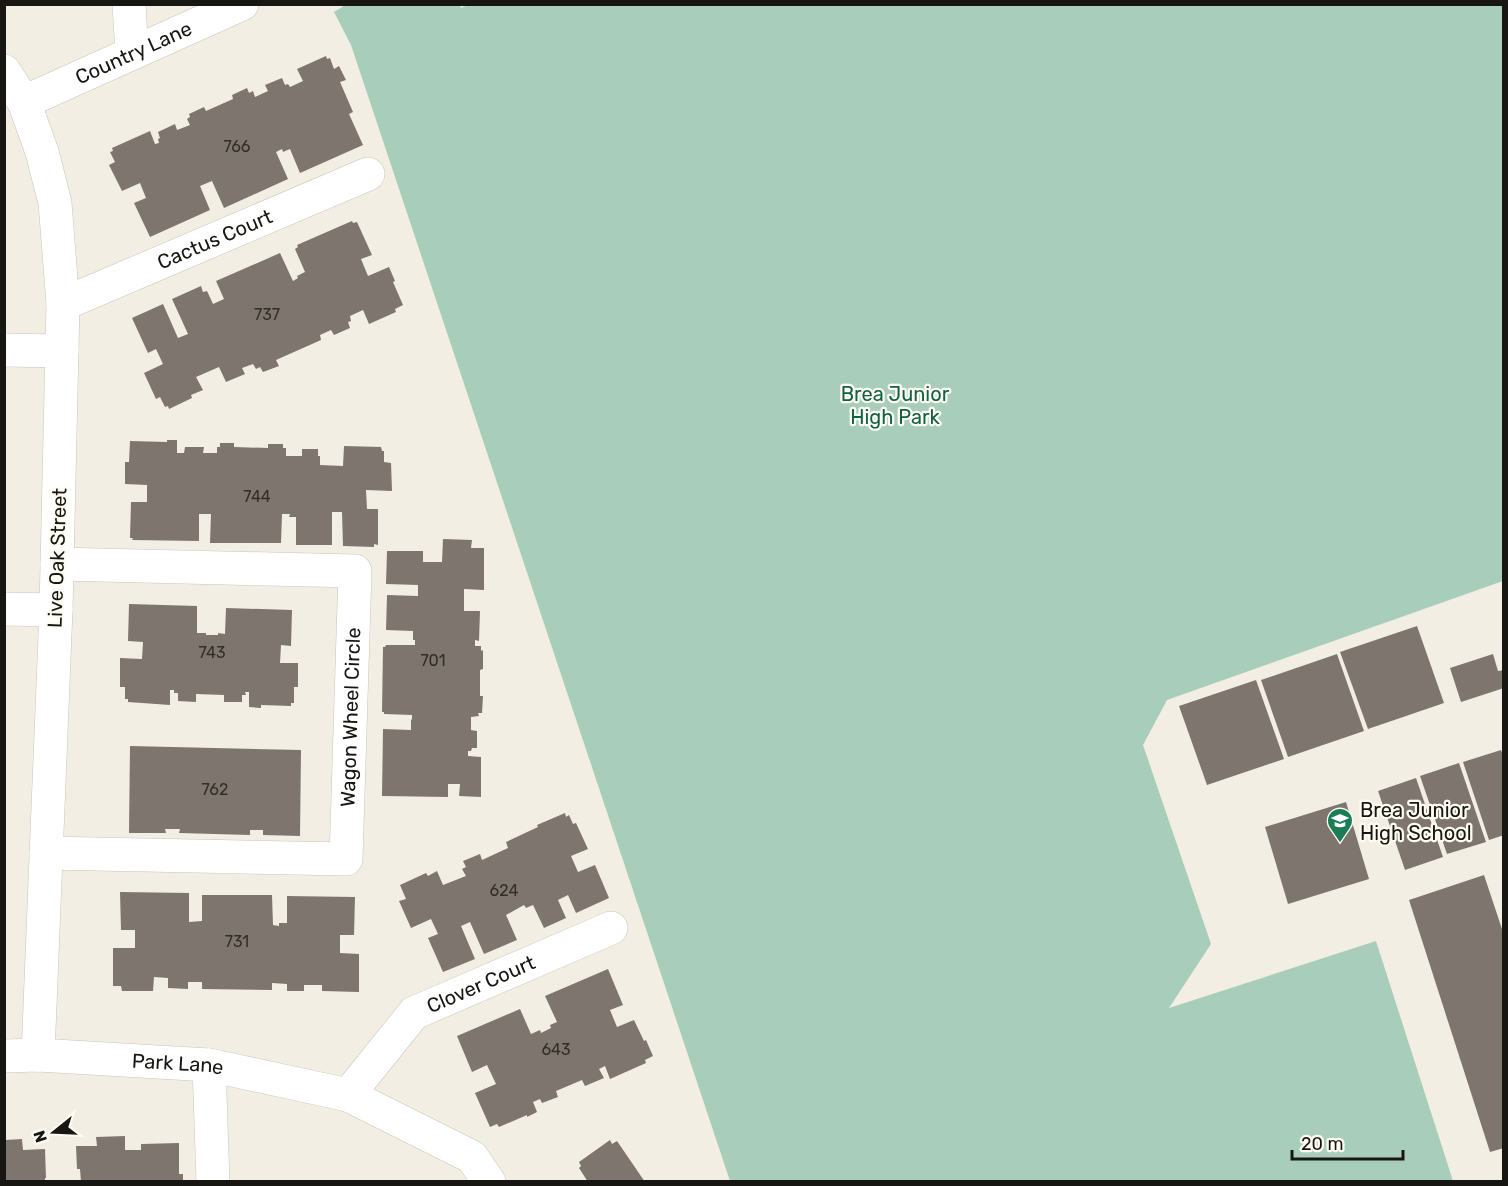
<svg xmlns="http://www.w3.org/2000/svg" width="1508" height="1186" font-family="Rubik,sans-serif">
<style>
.green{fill:#a8cebb}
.building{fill:#7e766e}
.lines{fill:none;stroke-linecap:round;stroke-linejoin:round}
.minor-casing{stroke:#c9c5ba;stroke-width:34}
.minor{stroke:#fff;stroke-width:33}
.labels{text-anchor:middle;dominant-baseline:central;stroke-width:4.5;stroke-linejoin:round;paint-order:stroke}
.number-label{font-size:16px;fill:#312e29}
.street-label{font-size:20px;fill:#171612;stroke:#fefcf2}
.park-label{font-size:20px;fill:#0f6246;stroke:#fefcf2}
.poi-label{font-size:20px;fill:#171612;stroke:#fefcf2;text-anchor:start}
</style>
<rect width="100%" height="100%" fill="#f2eee3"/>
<!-- green -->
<path class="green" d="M347 4H459L461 8 470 4 1503 5V581L1167 700 1143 745 1211 944 1169 1008 1376 941 1453 1181H730L351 45 334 12Z"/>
<!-- building -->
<path class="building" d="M326 56 327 59 330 58 334 69 339 66 346 80 340 82 353 112 349 114 363 145 300 173 290 149 283 152 282 149 276 152 288 179 224 208 212 181 200 186 210 210 150 237 134 203 146 198 140 183 122 191 109 165 115 162 110 152 113 151 112 148 150 131 155 144 159 143 158 139 160 138 158 132 175 124 177 130 190 125 187 119 190 117 189 114 204 107 206 111 233 99 232 95 247 88 249 93 253 91 255 97 268 91 265 85 282 78 285 85 288 84 290 87 303 81 297 69Z
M352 221 353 223 357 222 372 255 361 259 368 276 389 267 395 281 393 282 403 305 395 309 396 312 369 324 363 310 350 316 351 321 348 322 350 328 334 335 331 330 320 335 321 340 276 360 279 366 263 372 260 367 256 369 253 364 242 368 245 374 226 382 219 367 196 377 203 390 191 395 192 398 169 409 168 406 165 407 160 397 156 399 144 373 163 364 156 349 148 353 132 318 163 304 178 338 188 334 172 299 201 286 203 292 207 291 213 304 224 299 216 281 280 253 293 281 298 278 297 276 305 272 295 249 298 247 297 245Z
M167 440H177V453H184L185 447H204L203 453H217V447H220V443H234V447L268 448V444H283V448H286V456H302V449H318V456H320V465L343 466 344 446 381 447 382 451H384V462L391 463 392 491 366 490 367 509H378V545L374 544V547L343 546 342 512H332V545H296V517H289L290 514H282L281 543H210L211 514H199V541L132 540 133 538H130L131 502H147V485L125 484V462H129L130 441 167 442Z
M443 539 472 540 471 548H484V590L464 589V611H480L479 641 475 640V646H481V651L483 650V669L480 670V696H483L482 713H478L479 716 471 717V730L477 731V748H472L471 751H468V756L481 757V797L459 796 460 784H448V797L382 796 383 729 411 730V719L412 720V715L384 714V712H382L383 647H385L386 645H415V640H413V631L386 630 387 595 418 596V585L386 584 387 551H423V562H442Z
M129 604 197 606V633H206V635H218V633L225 634 226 608 292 610 291 646 281 645 280 663H298V687H294V703H291V706L261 705V708L249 707V692H245L246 695H242V702H224V695L196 694V702L178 701V693H174V690H170V705L128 702V699H125V687H120V658L142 659 143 642 128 641Z
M1417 626 1444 703 1368 729 1340 652Z
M1337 654 1364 731 1288 757 1261 680Z
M1493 654 1498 671 1504 670V688L1461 702 1450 668Z
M1256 680 1284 759 1207 785 1179 706Z
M130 746 301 750 300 836 263 835V830H250V835L179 833 180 829H165L166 833H129Z
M1501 750 1504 758V835L1489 840 1463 762Z
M1459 763 1486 842 1447 854 1420 776Z
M1416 778 1443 857 1405 870 1378 791Z
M1346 802 1369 879 1288 904 1265 827Z
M565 813 566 817 569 815 573 824 576 823 588 849 571 856 578 872 595 865 609 898 576 913 568 895 558 900 566 918 544 928 533 905 526 908 524 905 506 915 517 940 484 954 470 922 461 926 475 959 443 972 428 938 438 934 431 919 411 928 399 901 406 899 400 885 426 873 428 876 437 871 443 885 466 876 462 869 466 867 463 861 480 854 482 860 508 848 506 842 538 827 537 825Z
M1484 875 1504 935V1148L1490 1152 1409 900Z
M120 892 189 893V922L202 921V895H272L273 925 279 926V923H287V896L355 897 354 935H340V953L359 954V992L322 991V985H304V991H287V984L272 983V990L202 989V982H188V989L168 988V978L154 977 153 991H122L121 986H113V948H135V930H121Z
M608 969 623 1005 610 1010 617 1027 634 1020 644 1041 646 1040 653 1056 645 1060 646 1063 610 1079 605 1066 599 1069 604 1078 585 1086 582 1080 556 1091 558 1097 542 1103 540 1099 533 1102 537 1112 527 1117V1115L499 1127 497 1124 490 1127 475 1093 496 1084 487 1065 472 1072 457 1036 520 1009 531 1034 540 1030 541 1033 551 1028 550 1025 557 1022 545 996Z
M125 1136V1150H141V1144L179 1143V1174H183V1182H81L80 1169H77L76 1146H97L96 1137Z
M22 1139 23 1150 45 1149 46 1178H45V1182H5V1140Z
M610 1140 612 1144 617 1141 645 1182H588L579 1168 581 1166 579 1162Z"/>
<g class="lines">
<defs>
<g id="minor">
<path d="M129 4 132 53"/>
<path d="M4 71 24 102 42 152 55 203 63 304 56 610 38 1055"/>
<path id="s1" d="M24 102 242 4"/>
<path id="s2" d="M63 304 368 174"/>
<path d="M4 350 62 351"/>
<path d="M4 609 56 610"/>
<path id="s3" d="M46 853 346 859 355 571 57 564"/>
<path id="s4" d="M4 1056 38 1055 209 1065 348 1095 472 1157 489 1182"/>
<path d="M209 1065 213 1182"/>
<path id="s5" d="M348 1095 414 1013 611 928"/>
</g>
</defs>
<!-- minor casing -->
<use href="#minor" class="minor-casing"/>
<!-- minor -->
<use href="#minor" class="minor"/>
</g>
<!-- icons -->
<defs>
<symbol id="school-pin" viewBox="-11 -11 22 30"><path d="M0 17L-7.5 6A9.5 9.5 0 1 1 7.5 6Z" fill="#197e57" stroke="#fefcf2"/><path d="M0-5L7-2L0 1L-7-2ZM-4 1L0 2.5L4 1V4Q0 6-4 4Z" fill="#fff"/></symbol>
</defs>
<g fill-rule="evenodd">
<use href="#school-pin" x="1325" y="806" width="30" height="40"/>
</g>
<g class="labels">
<!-- number labels -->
<g class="number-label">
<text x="237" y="146">766</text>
<text x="267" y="314">737</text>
<text x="257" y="496">744</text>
<text x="212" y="652">743</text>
<text x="433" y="660">701</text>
<text x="215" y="789">762</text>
<text x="504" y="890">624</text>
<text x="237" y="941">731</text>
<text x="556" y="1049">643</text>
</g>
<!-- street labels -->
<g class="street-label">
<text stroke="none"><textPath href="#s1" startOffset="120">Country Lane</textPath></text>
<text stroke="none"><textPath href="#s2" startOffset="165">Cactus Court</textPath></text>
<text transform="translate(57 558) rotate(-88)">Live Oak Street</text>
<text stroke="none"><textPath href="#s3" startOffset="442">Wagon Wheel Circle</textPath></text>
<text stroke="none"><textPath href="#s5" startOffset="178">Clover Court</textPath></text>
<text stroke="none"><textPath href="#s4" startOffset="174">Park Lane</textPath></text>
</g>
<!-- park labels -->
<g class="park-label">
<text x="895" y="394">Brea Junior<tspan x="895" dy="23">High Park</tspan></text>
</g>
<!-- poi labels -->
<g class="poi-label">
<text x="1360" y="810">Brea Junior<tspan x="1360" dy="23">High School</tspan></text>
</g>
</g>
<!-- border -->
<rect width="1508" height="1186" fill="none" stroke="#171612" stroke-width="12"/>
<!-- north arrow -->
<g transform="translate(54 1132) rotate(252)" stroke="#fefcf2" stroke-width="4.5" paint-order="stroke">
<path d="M0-4.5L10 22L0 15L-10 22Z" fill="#171612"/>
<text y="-9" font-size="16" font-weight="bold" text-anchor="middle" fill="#171612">N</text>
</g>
<!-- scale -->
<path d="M1292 1150v9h111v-9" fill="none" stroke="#171612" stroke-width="3"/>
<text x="1301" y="1150" font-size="18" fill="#171612" stroke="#fefcf2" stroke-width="4.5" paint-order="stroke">20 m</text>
</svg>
